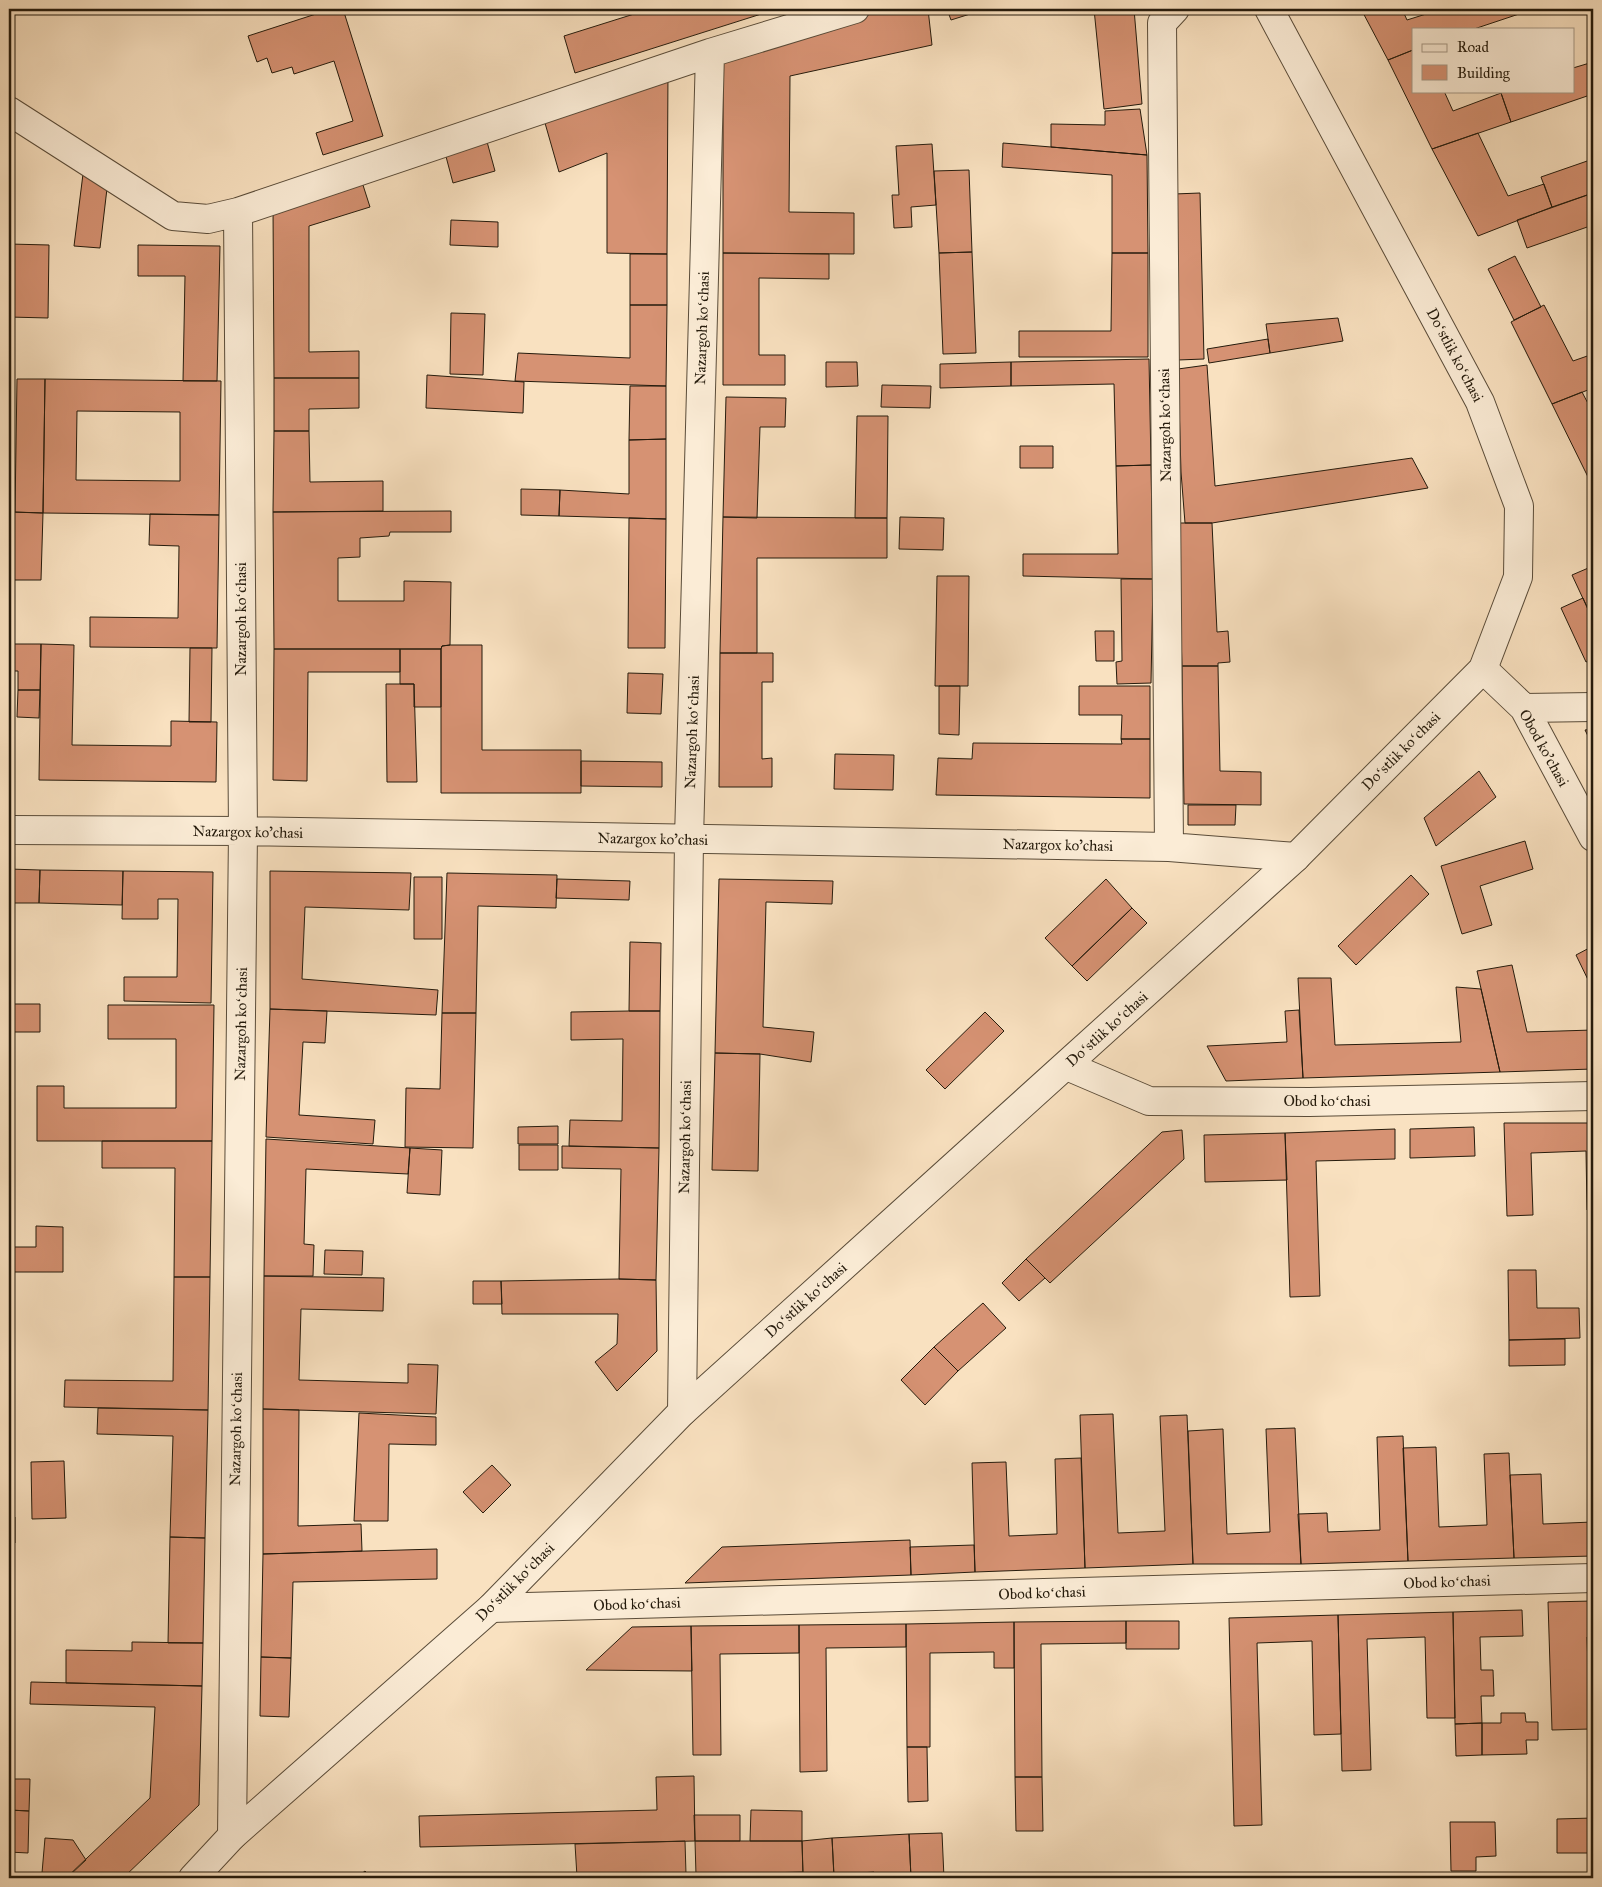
<svg xmlns="http://www.w3.org/2000/svg" width="1602" height="1887" font-family="'IM FELL Great Primer',serif">
<style>
.building{fill:#d69273;stroke:#251b0c;fill-rule:evenodd}
.lines{fill:none;stroke-linecap:round;stroke-linejoin:round}
.minor-casing{stroke:#5a4c39;stroke-width:30}
.tertiary-casing{stroke:#5a4c39;stroke-width:30}
.minor{stroke:#fbecd6;stroke-width:28}
.tertiary{stroke:#fbecd6;stroke-width:28}
.labels{text-anchor:middle;dominant-baseline:central;stroke-width:4.5;stroke-linejoin:round;paint-order:stroke}
.street-label{font-size:15px;fill:#251b0c;stroke:#fbecd6}
</style>
<rect width="100%" height="100%" fill="#f9e1c0"/>
<filter id="stains"><feTurbulence type="fractalNoise" baseFrequency=".004" numOctaves="4"/><feColorMatrix values="0 0 0 0 .2 0 0 0 0 .09 0 0 0 0 .02 0 0 0 .5 -.17"/></filter>
<radialGradient id="worn" r=".72"><stop offset=".6" stop-color="#630" stop-opacity="0"/><stop offset="1" stop-color="#630" stop-opacity=".3"/></radialGradient>
<!-- building -->
<path class="building" d="M317 9H343L383 136 323 155 316 133 353 121 334 61 294 74 292 67 272 73 267 58 257 62 248 36 319 13Z
M650 9H777L575 73 564 36Z
M880 9H928L932 45 790 76 789 212 854 213V254L723 253V56Z
M947 9H986L951 20Z
M1094 9H1134L1142 104 1104 109Z
M1361 9H1402L1407 20 1442 9H1530L1531 10 1474 29H1413V50L1388 60Z
M1413 50V91H1444L1453 111 1501 93 1511 122 1432 149 1388 60Z
M1593 62V94L1511 122 1501 93 1506 91H1573V68Z
M668 69 667 254 607 253V153L559 172 543 116Z
M1140 109 1147 155 1051 147V124L1105 125V111Z
M1478 133 1508 196 1544 184 1552 207 1478 236 1432 149Z
M486 138 495 171 453 183 444 149Z
M1003 143 1147 155 1148 253H1112V175L1002 167Z
M932 144 936 205 911 207 912 227 894 228 892 195H899L896 146Z
M1593 159V193L1552 207 1541 177Z
M84 166 108 180 100 248 74 246Z
M969 170 972 252 939 253 934 171Z
M362 182 370 207 309 226V352L359 351V378H274L273 206Z
M1200 193 1204 359 1178 360 1174 194Z
M1593 193V225L1527 248 1517 220Z
M451 220 498 222V247L450 245Z
M9 244 49 245 48 318 9 317Z
M138 245 220 246 217 381H183L185 276H138Z
M972 252 976 353 943 354 939 253Z
M723 253 829 254V279L759 278V355H785V385H723Z
M1112 253H1148V357H1019V331H1111Z
M630 254H667V305H630Z
M1515 256 1541 307 1514 320 1488 269Z
M630 305H667L666 386 515 381 518 353 630 358Z
M1544 305 1573 361 1593 354V388L1552 404 1511 322Z
M451 313 485 314 483 375 450 374Z
M1338 318 1343 341 1270 353 1266 324Z
M1268 339 1270 353 1209 363 1207 349Z
M1149 359 1151 465 1116 466 1114 384 1011 386V362Z
M826 362H857L858 386 826 387Z
M1011 362V386L940 388V364Z
M1207 365 1215 486 1412 458 1428 488 1212 523H1185L1181 472 1178 369Z
M427 375 524 382 523 413 426 408Z
M274 378H359V408L309 409V431H274Z
M17 379H45L43 513 15 512Z
M45 379 221 381 219 515 43 513ZM77 411 180 412V481L76 480Z
M882 385 931 386 930 408 881 407Z
M630 386H666V439L629 440Z
M1582 392 1593 413V477L1589 479 1552 404Z
M726 397 786 398 785 427H760L757 518 723 517Z
M857 416H888L887 518H855Z
M274 431H309L310 482 383 481V511L273 512Z
M666 439V519L559 516 560 490 629 494V440Z
M1020 446H1053V468H1020Z
M1151 465 1153 579 1023 576V554H1118L1116 466Z
M521 489 560 490 559 516 521 515Z
M451 511V532H390L389 536 360 538V557L338 558V601H404V581L451 582 450 645 442 646 441 649H274L273 512Z
M9 512 43 513 41 580H11V542H9Z
M150 514 219 515 217 648 90 647V617L178 618 179 546 149 545Z
M723 517 887 518V558H757V653H720Z
M900 517 944 518 943 550 899 549Z
M629 518 666 519 665 648H628Z
M1177 523H1212L1217 632 1228 631 1230 662 1218 663V666H1182Z
M1593 566V620L1572 575Z
M937 576H969L968 686H935Z
M1121 579H1153L1151 683 1117 684 1116 662 1122 661Z
M1583 598 1593 620V659L1586 662 1561 608Z
M1095 631H1114V661H1096Z
M9 644H41L40 690H18V671H9Z
M41 644 74 645 72 745 171 746V721L217 722 216 782 39 780Z
M450 645H482V750H581V793H441V649L442 646Z
M190 648H212L211 722H189Z
M274 649H400V672H308L307 781 273 780Z
M400 649H441V707H414V684H400Z
M720 653H773V682H762V759L772 758V787H719Z
M1182 666H1218L1220 771 1261 772V805L1184 804Z
M628 673 663 674 661 714 627 713Z
M386 684H414L417 782H387Z
M939 686H960L959 735 939 734Z
M1079 686H1150V739H1121L1122 715H1079Z
M18 690H40L39 718 17 717Z
M1593 729V746L1585 730Z
M1121 739H1150V798L936 795 938 758 972 759 973 743 1122 744Z
M835 754 894 755 893 790 834 789Z
M581 761 662 762V787L581 786Z
M1479 771 1496 797 1436 846 1424 818Z
M1188 805H1236L1235 825H1188Z
M1525 841 1533 869 1480 886 1492 925 1462 934 1441 866Z
M9 869 40 870 39 903H9Z
M40 870 123 871 122 905 39 903Z
M123 871 213 872 211 1003 124 1001V977H177L178 899H158V919H122Z
M270 871 411 873 409 910 305 907 302 979 438 990 436 1015 270 1009Z
M447 873 557 875 556 908 478 906 476 1013H442Z
M1411 875 1429 894 1356 965 1338 946Z
M414 877H442V939H414Z
M557 879 630 881 629 900 556 898Z
M719 879 833 881 832 904 766 902 763 1027 814 1032 811 1062 760 1054 715 1053Z
M1106 879 1132 908 1072 966 1045 938Z
M1132 908 1147 923 1087 981 1072 966Z
M630 942 661 943 660 1011H629Z
M1593 946V990L1576 955Z
M1512 965 1527 1032 1593 1030V1069L1500 1072 1477 971Z
M1298 978H1331L1335 1045 1461 1042 1456 987 1481 989 1500 1072 1303 1078Z
M9 1004H40V1032H9Z
M108 1005H214L212 1141H37V1086H64V1108H176V1039H108Z
M270 1009 327 1011 325 1043 303 1042 299 1115 375 1120 373 1144 266 1137Z
M1299 1010 1303 1078 1226 1081 1207 1046 1287 1042 1285 1011Z
M629 1011H660L659 1148 569 1146 570 1120 622 1121 623 1039 571 1040V1012Z
M985 1012 1004 1031 945 1089 926 1070Z
M442 1013H476L473 1148 405 1147 406 1088 440 1089Z
M715 1053 760 1054 758 1171 712 1170Z
M1504 1123H1593V1210H1587L1586 1151 1531 1153 1533 1215 1507 1216Z
M558 1126V1144H518V1127Z
M1474 1127 1475 1156 1410 1158V1129Z
M1395 1129V1159L1316 1161 1320 1296 1290 1297 1285 1133Z
M1182 1130 1184 1159 1050 1283 1026 1259 1162 1132Z
M1285 1133 1287 1180 1205 1182 1204 1135Z
M266 1139 410 1148 408 1174 306 1169 304 1244 314 1245 313 1276H264Z
M102 1141H212L210 1277H174L175 1168H102Z
M519 1145H558V1170H519Z
M562 1146 659 1148 656 1280 619 1279 621 1169 562 1168Z
M410 1148 442 1150 440 1195 407 1193Z
M36 1226 63 1227V1272H9V1247H36Z
M325 1250 363 1251 362 1275 324 1274Z
M1026 1259 1045 1278 1019 1301 1002 1283Z
M1508 1270H1536L1537 1308H1579L1580 1338 1509 1340Z
M264 1276 384 1278 383 1311 301 1309 299 1380 408 1383V1364L438 1365 436 1414 263 1409Z
M174 1277H210L208 1410 64 1407 65 1380 173 1381Z
M619 1279 656 1280 657 1351 617 1391 595 1362 617 1344 618 1314H502L501 1281Z
M473 1281H501L502 1304H473Z
M983 1303 1006 1328 958 1371 934 1347Z
M1565 1339V1365L1509 1366V1340Z
M934 1347 958 1371 925 1405 901 1380Z
M98 1408 208 1410 205 1538 170 1537 173 1436 97 1434Z
M263 1409 299 1410 298 1526 361 1524 362 1551 263 1554Z
M359 1413 436 1417V1445L389 1444 388 1521H354Z
M1113 1414 1118 1533 1165 1531 1160 1416 1187 1415 1193 1564 1085 1568 1080 1415Z
M1295 1428 1301 1564H1193L1188 1431 1223 1429 1227 1534 1270 1532 1266 1429Z
M1403 1436 1408 1561 1301 1564 1298 1514 1327 1513 1328 1532 1380 1530 1377 1437Z
M1436 1447 1439 1527 1487 1525 1484 1454 1509 1453 1514 1558 1408 1561 1403 1448Z
M1081 1458 1085 1568 975 1572 972 1463 1006 1462 1009 1536 1057 1534 1055 1459Z
M64 1461 66 1518 32 1519 31 1462Z
M492 1465 511 1485 483 1513 463 1492Z
M1541 1474 1543 1524 1593 1522V1556L1514 1558 1510 1475Z
M9 1517H15V1543H9Z
M170 1537 205 1538 203 1643H168Z
M910 1540 911 1575 685 1583 722 1547Z
M974 1545 975 1572 911 1575 910 1547Z
M437 1549V1579L293 1582 291 1658 261 1657 263 1554Z
M1593 1601V1637H1587L1590 1729 1552 1730 1548 1602Z
M1522 1610 1523 1636 1480 1637 1481 1670H1493L1494 1696H1481L1482 1723 1455 1724 1453 1612Z
M1453 1612 1455 1718H1427L1425 1637 1367 1639 1371 1770 1342 1771 1338 1615Z
M1338 1615 1341 1734 1314 1735 1312 1641 1257 1643 1262 1825 1234 1826 1229 1618Z
M1126 1621V1643L1041 1644 1042 1777H1015L1014 1622Z
M1126 1621H1179V1649H1126Z
M1014 1622V1668H994V1652L930 1653V1747H907L906 1624Z
M906 1624V1647L826 1648 827 1771 800 1772 799 1625Z
M799 1625V1653L720 1654 721 1755H693L691 1626Z
M691 1626 692 1671 586 1670 632 1627Z
M132 1642 203 1643 202 1686 66 1683V1650L132 1651Z
M261 1657 291 1658 289 1717 260 1716Z
M31 1682 202 1686 199 1805 123 1878H66L150 1798 155 1707 30 1704Z
M1501 1713H1525L1526 1722H1538V1740H1526L1527 1754 1482 1755V1723H1501Z
M1482 1723V1755L1456 1756 1455 1724Z
M907 1747H927L928 1801 908 1802Z
M694 1776 695 1841 420 1847 419 1816 657 1810 656 1777Z
M1015 1777H1042L1043 1831H1016Z
M9 1779H30L29 1811 9 1810Z
M9 1810 29 1811 28 1853 9 1852Z
M751 1810 802 1811V1841H750Z
M694 1815H740V1841H695Z
M1593 1818V1853H1557V1819Z
M1450 1822H1495L1496 1856 1476 1857V1871H1451Z
M942 1833 944 1878H911L909 1834Z
M909 1834 911 1878H875L874 1872 834 1875 832 1838Z
M45 1838 73 1840 86 1860 70 1875 42 1873Z
M832 1838 834 1878H803L802 1841Z
M685 1841 686 1874 577 1877 575 1844Z
M695 1841H802L803 1872 696 1875Z
M365 1871 372 1878H356Z
M9 1873 28 1874V1878H9Z
M727 1874 728 1878H696V1875Z"/>
<g class="lines">
<defs>
<path id="minor" d="M9 111 173 216 208 219 238 212 710 53 855 9
M1483 669 1524 708 1593 837
M1524 708 1593 707
M9 830 243 831 1169 847 1296 857
M1169 847 1162 23 1175 9
M1067 1066 1149 1101 1309 1102 1593 1096
M682 1412 689 839 710 53
M491 1608 1593 1578
M232 1836 243 831 238 212"/>
<path id="tertiary" d="M193 1878 232 1836 491 1608 682 1412 1296 857 1483 669 1518 577 1519 506 1480 402 1269 9"/>
</defs>
<!-- minor casing -->
<use href="#minor" class="minor-casing"/>
<!-- tertiary casing -->
<use href="#tertiary" class="tertiary-casing"/>
<!-- minor -->
<use href="#minor" class="minor"/>
<!-- tertiary -->
<use href="#tertiary" class="tertiary"/>
</g>
<g class="labels">
<!-- street labels -->
<g class="street-label">
<text transform="translate(702 328) rotate(-88)">Nazargoh koʻchasi</text>
<text transform="translate(1455 355) rotate(62)">Doʻstlik koʻchasi</text>
<text transform="translate(1165 425) rotate(-91)">Nazargoh koʻchasi</text>
<text transform="translate(241 619) rotate(-90)">Nazargoh koʻchasi</text>
<text transform="translate(692 732) rotate(-88)">Nazargoh koʻchasi</text>
<text transform="translate(1544 748) rotate(61)">Obod ko'chasi</text>
<text transform="translate(1401 751) rotate(-45)">Doʻstlik koʻchasi</text>
<text transform="translate(248 832) rotate(1)">Nazargox ko'chasi</text>
<text transform="translate(653 839) rotate(1)">Nazargox ko'chasi</text>
<text transform="translate(1058 845) rotate(1)">Nazargox ko'chasi</text>
<text transform="translate(241 1024) rotate(-89)">Nazargoh koʻchasi</text>
<text transform="translate(1107 1029) rotate(-42)">Doʻstlik koʻchasi</text>
<text x="1327" y="1101">Obod koʻchasi</text>
<text transform="translate(685 1137) rotate(-89)">Nazargoh koʻchasi</text>
<text transform="translate(806 1300) rotate(-42)">Doʻstlik koʻchasi</text>
<text transform="translate(236 1429) rotate(-89)">Nazargoh koʻchasi</text>
<text transform="translate(515 1582) rotate(-45)">Doʻstlik koʻchasi</text>
<text transform="translate(1447 1582) rotate(-2)">Obod koʻchasi</text>
<text transform="translate(1042 1593) rotate(-2)">Obod koʻchasi</text>
<text transform="translate(637 1604) rotate(-2)">Obod koʻchasi</text>
</g>
</g>
<!-- margin -->
<rect width="1602" height="1887" fill="none" stroke="#f9e1c0" stroke-width="30"/>
<rect x="10" y="10" width="1582" height="1867" fill="none" stroke="#251b0c" stroke-width="2.5"/>
<rect x="15" y="15" width="1572" height="1857" fill="none" stroke="#251b0c"/>
<!-- legend -->
<rect x="1412" y="28" width="162" height="65" fill="#fbecd6" stroke="#a59885"/>
<rect x="1422" y="44" width="25" height="8" fill="#fbecd6" stroke="#a59885"/>
<text x="1457" y="52" font-size="15" fill="#251b0c">Road</text>
<rect x="1422" y="65" width="25" height="15" fill="#d69273" stroke="#a59885"/>
<text x="1457" y="78" font-size="15" fill="#251b0c">Building</text>
<rect width="100%" height="100%" filter="url(#stains)"/>
<rect width="100%" height="100%" fill="url(#worn)"/>
</svg>
